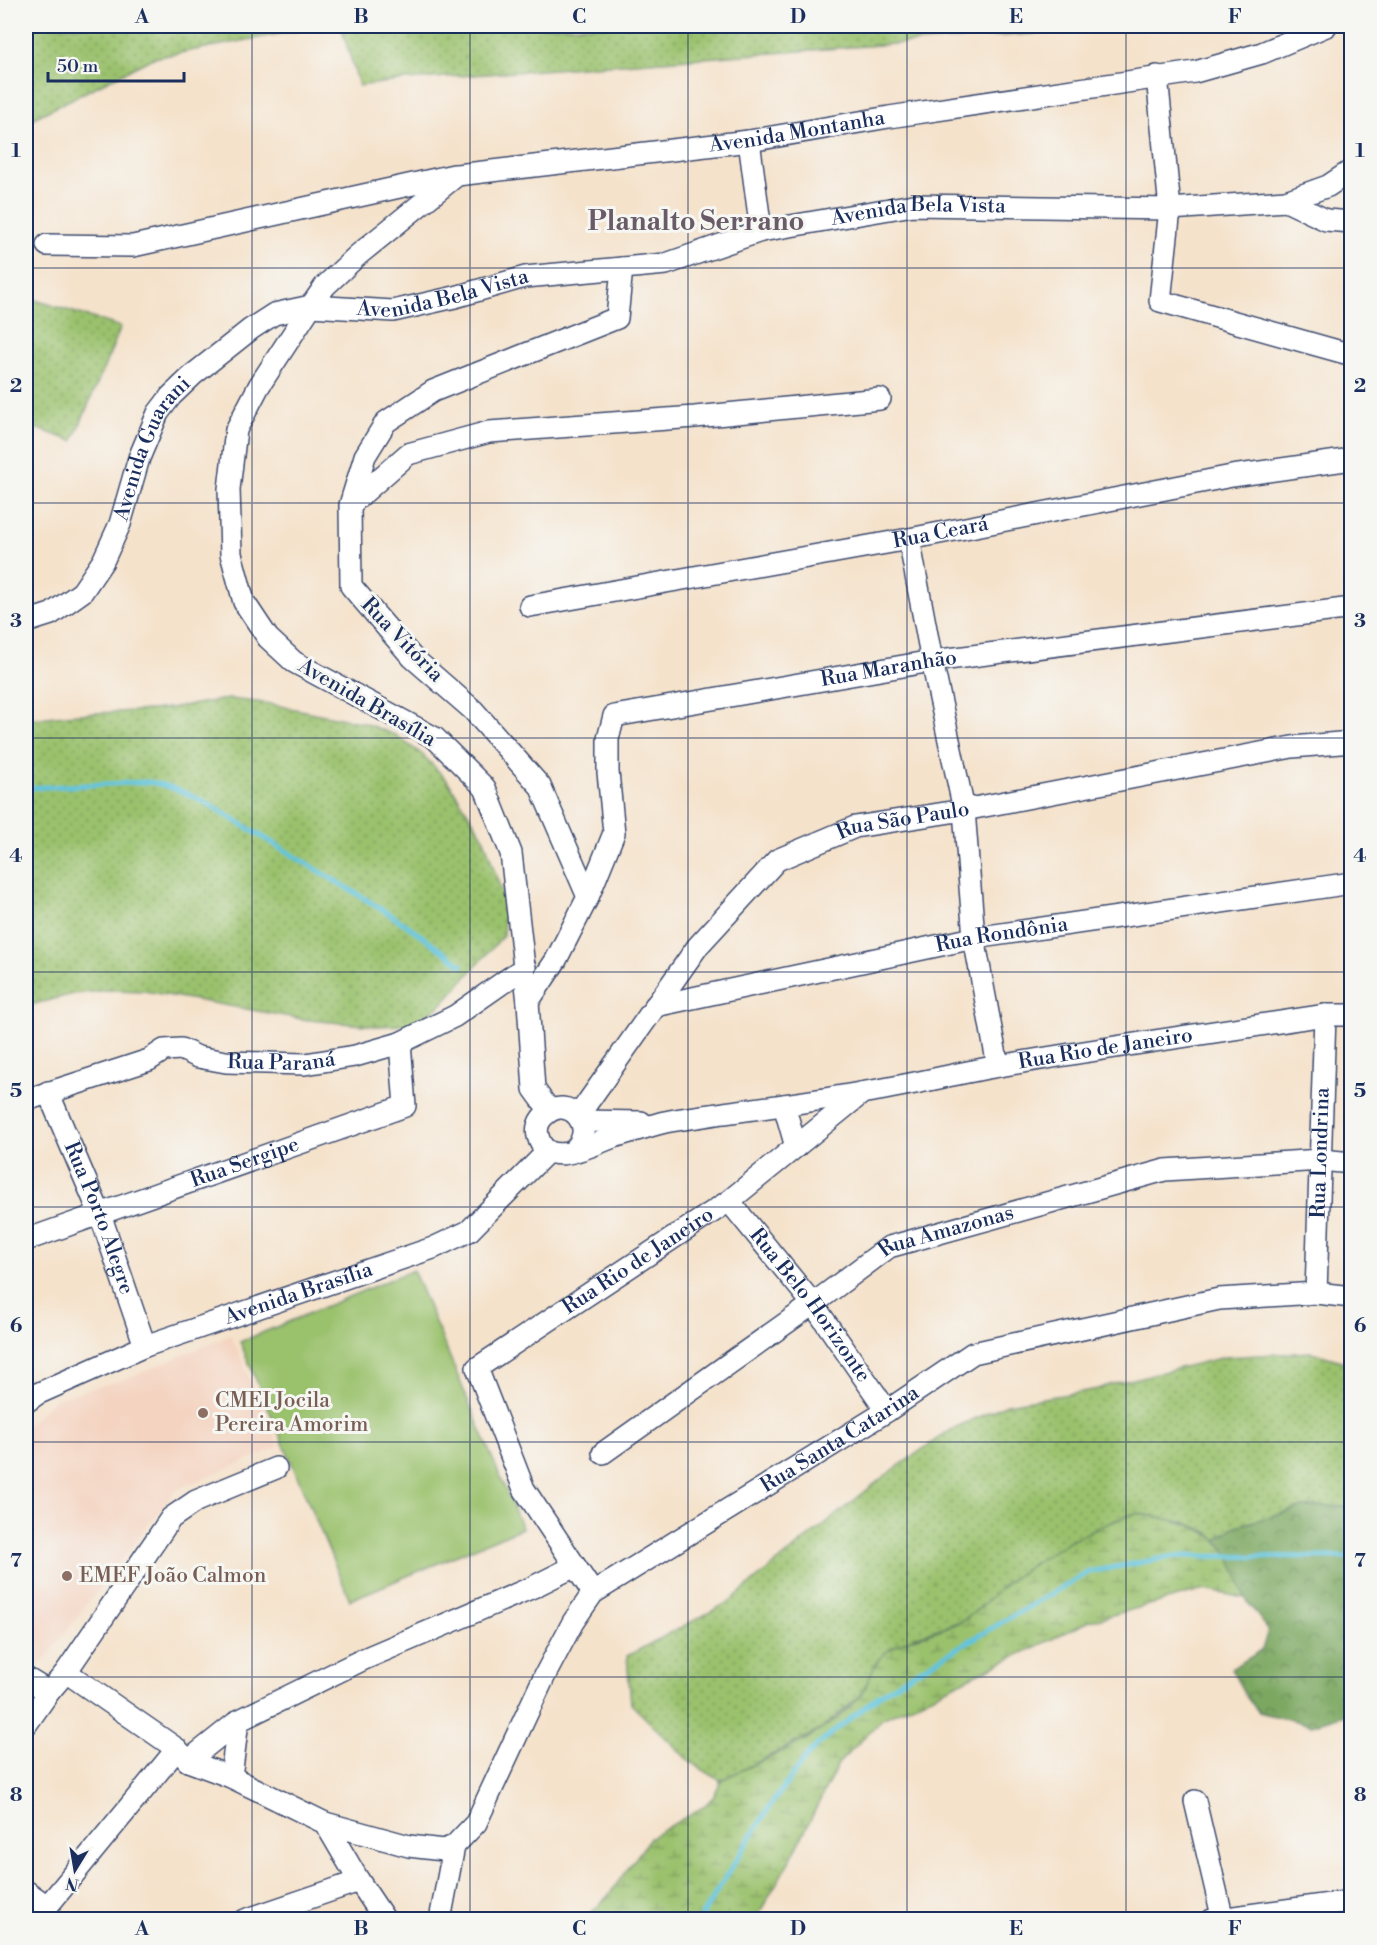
<svg xmlns="http://www.w3.org/2000/svg" width="1377" height="1945" font-family="'Libre Bodoni',serif">
<style>
.built{fill:#f4d3c0}
.green{fill:url(#green-dots);stroke:#5a7865;stroke-width:1.5}
.forest{fill:url(#forest-crowns);stroke:#4b6b5f;stroke-width:1.5}
.wetland{fill:url(#wetland-marsh);stroke:#5a7865;stroke-width:1.5}
.pitch{fill:#9ac16c;stroke:#5a7865;stroke-width:1.5}
.lines{fill:none;stroke-linecap:round;stroke-linejoin:round}
.stream{stroke:#61c4df;stroke-width:5}
.minor-casing{stroke:#3c4a6e;stroke-width:24}
.minor{stroke:#fff;stroke-width:21}
.grid{fill:none;stroke:#1b2f5e;stroke-width:1.5;stroke-opacity:0.55}
.education-dot{fill:#8d6e63;stroke:#f6f6f2;stroke-width:2}
.labels{text-anchor:middle;dominant-baseline:central;stroke-width:6;stroke-linejoin:round;paint-order:stroke}
.street-label{font-size:21px;fill:#1b2f5e;stroke:#f6f6f2}
.education-label{font-size:21px;fill:#785e54;stroke:#f6f6f2;text-anchor:start}
.district-label{font-size:27px;font-weight:bold;fill:#695b68;stroke:#f6f6f2}
.neatline{fill:none;stroke:#1b2f5e;stroke-width:2}
.grid-label{font-size:20px;text-anchor:middle;font-weight:bold;fill:#1b2f5e}
</style>
<defs>
<pattern id="green-dots" width="8" height="8" patternUnits="userSpaceOnUse" patternTransform="scale(1.5)"><rect width="8" height="8" fill="#9ac16c"/><path d="M2 2h.1M6 6h.1" fill="none" stroke="#7d9d5c" stroke-width="1.8" stroke-linecap="round"/></pattern>
<pattern id="forest-crowns" width="20" height="18" patternUnits="userSpaceOnUse" patternTransform="scale(1.5)"><rect width="20" height="18" fill="#7ba760"/><path d="M2 6a3 3 0 1 1 6 0M12 15a3 3 0 1 1 6 0" fill="none" stroke="#648852"/></pattern>
<pattern id="wetland-marsh" width="20" height="14" patternUnits="userSpaceOnUse" patternTransform="scale(1.5)"><rect width="20" height="14" fill="#9ac16c"/><path d="M1 5h8M5 5V1M11 12h8M15 12V8" fill="none" stroke="#7d9d5c"/></pattern>
</defs>
<rect width="100%" height="100%" fill="#f6f6f2"/>
<filter id="ink" filterUnits="userSpaceOnUse"><feTurbulence type="fractalNoise" baseFrequency=".0167" numOctaves="2"/><feDisplacementMap in="SourceGraphic" scale="12" xChannelSelector="R" yChannelSelector="G"/><feConvolveMatrix kernelMatrix="1 2 1 2 8 2 1 2 1" color-interpolation-filters="sRGB"/></filter>
<filter id="wash" filterUnits="userSpaceOnUse"><feTurbulence type="fractalNoise" baseFrequency=".008" numOctaves="4" result="noise"/><feDisplacementMap in="SourceGraphic" scale="24" xChannelSelector="R" yChannelSelector="G"/><feGaussianBlur stdDeviation="1.35" result="paint"/><feColorMatrix in="noise" values="0 0 0 0 0 0 0 0 0 0 0 0 0 0 0 0 0 1.4 0 .05"/><feComposite in="paint" operator="in"/></filter>
<g filter="url(#wash)">
<rect width="100%" height="100%" fill="#f5e2cb"/>
<!-- built -->
<path class="built" d="M231 1335 279 1447 176 1490 38 1668 26 1661V1426L55 1399 128 1378Z"/>
<!-- green -->
<path class="green" d="M26 26H321L153 58 26 122Z
M341 26H1099L1084 30 406 80 359 86Z
M26 297 121 327 73 441 26 425Z
M230 699 265 703 364 723 395 735 423 755 447 780 483 836 505 902 503 936 439 1007 410 1025 375 1026 308 1020 144 991 109 990 74 994 26 1006V721C70 711 115 714 161 709 184 707 207 701 230 699Z
M1312 1352 1351 1364V1507H1304L1234 1527 1216 1540 1208 1532 1186 1523 1137 1513 1113 1521 1034 1563 1003 1586 987 1603 964 1620 912 1638 869 1679 861 1695 822 1729 721 1781 690 1762 631 1704 627 1656 727 1603 883 1477 950 1430 1007 1404 1099 1389 1109 1385 1225 1357Z"/>
<!-- forest -->
<path class="forest" d="M1316 1506 1351 1507V1713L1312 1725 1259 1712 1247 1698 1231 1669 1262 1650 1268 1630 1245 1598 1226 1551 1216 1540 1234 1527 1304 1507Z"/>
<!-- wetland -->
<path class="wetland" d="M1137 1513C1169 1520 1205 1522 1225 1550 1235 1563 1239 1583 1245 1598L1204 1590 1090 1621 882 1719 838 1764 794 1853 756 1919H585L608 1896 651 1837 703 1807 714 1796 721 1780C769 1756 825 1738 860 1696 869 1686 870 1669 879 1659 900 1635 938 1635 965 1619 981 1610 991 1595 1006 1584 1047 1552 1087 1529 1137 1513Z"/>
<!-- pitch -->
<path class="pitch" d="M413 1270 522 1528 350 1600 240 1342Z"/>
<g class="lines">
<!-- stream -->
<path class="stream" d="M26 788 148 782C170 785 188 794 208 804L362 897 408 926 462 965
M699 1920 770 1806 804 1760 816 1746 881 1694 902 1680 1089 1572 1175 1556 1352 1557"/>
</g>
</g>
<g filter="url(#ink)">
<g class="lines">
<defs>
<g id="minor">
<path d="M1157 76 1170 209 1160 301 1352 355"/>
<path d="M749 141 761 231"/>
<path d="M1286 201 1326 220 1352 222"/>
<path d="M47 245 133 246 454 175"/>
<path d="M351 504 408 454 489 432 695 417 880 399"/>
<path d="M909 539 932 661 964 810 974 938 998 1066"/>
<path id="s1" d="M530 606 909 539 1232 476 1352 459"/>
<path id="s2" d="M26 622 51 614 82 592 103 561 120 524 139 458 158 413 171 396 194 374 251 329 274 314 311 306 393 311 455 297 525 277 666 264 761 231 913 205 1170 209 1286 201 1328 186 1352 170"/>
<path id="s3" d="M588 897 614 833 608 772V739L614 716 932 661 1352 608"/>
<path d="M528 1002 556 960 588 897 540 786 473 710 412 657 351 586 350 505 365 456 386 422 433 391 617 318 622 268"/>
<path id="s4" d="M655 1006 974 938 1352 883"/>
<path id="s5" d="M48 1092 100 1214 145 1346"/>
<path id="s6" d="M26 1100 149 1060 164 1050 181 1049 198 1057 226 1062 305 1064 355 1056 400 1043 455 1016 525 967"/>
<path d="M784 1105 796 1147"/>
<path id="s7" d="M550 1111 534 1089 528 1002 511 853 485 788 435 738 294 662 268 638 244 602 231 554 229 489 236 430 259 386 311 306 325 286 358 255 457 175 749 141 889 117 1195 72 1262 53 1326 26"/>
<path id="s8" d="M578 1116 698 946 777 860 855 827 964 810 1292 747 1352 742"/>
<path d="M581 1121 641 1122"/>
<path id="s9" d="M573 1151C600 1127 567 1093 545 1115 539 1120 536 1128 538 1136 547 1173 595 1142 617 1136 633 1131 649 1126 665 1122 685 1118 705 1116 724 1113 770 1107 815 1101 860 1093 907 1086 953 1074 999 1066 1108 1047 1217 1032 1325 1015H1352"/>
<path id="s10" d="M729 1201 813 1304 887 1411"/>
<path id="s11" d="M26 1240 405 1106 400 1043"/>
<path id="s12" d="M1316 1293 1325 1015"/>
<path id="s13" d="M26 1402 37 1394 145 1346 433 1248 469 1231 548 1151"/>
<path id="s14" d="M603 1453 813 1304 889 1247 1165 1170 1321 1160 1352 1163"/>
<path id="s15" d="M593 1593 524 1489 477 1368 729 1201 862 1093"/>
<path id="s16" d="M66 1672 177 1749 188 1761 231 1777 325 1823 409 1846 443 1850 454 1846 476 1823 545 1675 573 1622 593 1593 887 1411 973 1353 1219 1299 1316 1293 1352 1297"/>
<path d="M26 1678 49 1692"/>
<path d="M26 1725 49 1692 66 1672 171 1518 196 1501 276 1468"/>
<path d="M188 1761 238 1721 364 1659 533 1587 575 1566"/>
<path d="M231 1777 238 1721"/>
<path d="M1195 1801 1223 1920"/>
<path d="M325 1823 359 1881 385 1920"/>
<path d="M26 1891 47 1906"/>
<path d="M36 1920 177 1749"/>
<path d="M245 1920 359 1881"/>
<path d="M440 1920 454 1846"/>
<path d="M1212 1920 1352 1901"/>
</g>
</defs>
<!-- minor casing -->
<use href="#minor" class="minor-casing"/>
<!-- minor -->
<use href="#minor" class="minor"/>
</g>
</g>
<!-- grid -->
<path class="grid" d="M252 26V1920M470 26V1920M688 26V1920M907 26V1920M1126 26V1920M26 268H1352M26 503H1352M26 738H1352M26 972H1352M26 1207H1352M26 1442H1352M26 1677H1352"/>
<!-- markers -->
<g class="education-dot">
<circle cx="203" cy="1413" r="6"/>
<circle cx="67" cy="1576" r="6"/>
</g>
<g class="labels">
<!-- street labels -->
<g class="street-label">
<text stroke="none"><textPath href="#s7" startOffset="1503">Avenida Montanha</textPath></text>
<text stroke="none"><textPath href="#s2" startOffset="1071">Avenida Bela Vista</textPath></text>
<text stroke="none"><textPath href="#s2" startOffset="585">Avenida Bela Vista</textPath></text>
<text stroke="none"><textPath href="#s2" startOffset="225">Avenida Guarani</textPath></text>
<text stroke="none"><textPath href="#s1" startOffset="417">Rua Ceará</textPath></text>
<text transform="translate(402 640) rotate(46)">Rua Vitória</text>
<text stroke="none"><textPath href="#s3" startOffset="466">Rua Maranhão</textPath></text>
<text transform="translate(367 703) rotate(30)">Avenida Brasília</text>
<text stroke="none"><textPath href="#s8" startOffset="458">Rua São Paulo</textPath></text>
<text stroke="none"><textPath href="#s4" startOffset="354">Rua Rondônia</textPath></text>
<text stroke="none"><textPath href="#s9" startOffset="687">Rua Rio de Janeiro</textPath></text>
<text stroke="none"><textPath href="#s6" startOffset="267">Rua Paraná</textPath></text>
<text stroke="none"><textPath href="#s12" startOffset="140">Rua Londrina</textPath></text>
<text stroke="none"><textPath href="#s11" startOffset="232">Rua Sergipe</textPath></text>
<text stroke="none"><textPath href="#s5" startOffset="136">Rua Porto Alegre</textPath></text>
<text stroke="none"><textPath href="#s14" startOffset="412">Rua Amazonas</textPath></text>
<text stroke="none"><textPath href="#s15" startOffset="448">Rua Rio de Janeiro</textPath></text>
<text stroke="none"><textPath href="#s13" startOffset="294">Avenida Brasília</textPath></text>
<text stroke="none"><textPath href="#s10" startOffset="132">Rua Belo Horizonte</textPath></text>
<text stroke="none"><textPath href="#s16" startOffset="1016">Rua Santa Catarina</textPath></text>
</g>
<!-- education labels -->
<g class="education-label">
<text x="215" y="1401">CMEI Jocila<tspan x="215" dy="24">Pereira Amorim</tspan></text>
<text x="79" y="1576">EMEF João Calmon</text>
</g>
<!-- district labels -->
<g class="district-label">
<text x="696" y="222">Planalto Serrano</text>
</g>
</g>
<!-- margin -->
<rect width="1377" height="1945" fill="none" stroke="#f6f6f2" stroke-width="66"/>
<!-- north arrow -->
<g transform="translate(75 1870) rotate(191)" stroke="#f6f6f2" stroke-width="4.5" paint-order="stroke">
<path d="M0-4.5L10 22L0 15L-10 22Z" fill="#1b2f5e"/>
<text y="-9" font-size="16" font-weight="bold" text-anchor="middle" fill="#1b2f5e">N</text>
</g>
<!-- scale -->
<path d="M48 72v9h136v-9" fill="none" stroke="#1b2f5e" stroke-width="3"/>
<text x="57" y="72" font-size="18" fill="#1b2f5e" stroke="#f6f6f2" stroke-width="4.5" paint-order="stroke">50 m</text>
<rect x="33" y="33" width="1311" height="1879" class="neatline"/>
<g class="grid-label">
<text x="142" y="23">A</text>
<text x="361" y="23">B</text>
<text x="579" y="23">C</text>
<text x="798" y="23">D</text>
<text x="1016" y="23">E</text>
<text x="1235" y="23">F</text>
<text x="16" y="157">1</text>
<text x="1360" y="157">1</text>
<text x="16" y="392">2</text>
<text x="1360" y="392">2</text>
<text x="16" y="627">3</text>
<text x="1360" y="627">3</text>
<text x="16" y="862">4</text>
<text x="1360" y="862">4</text>
<text x="16" y="1097">5</text>
<text x="1360" y="1097">5</text>
<text x="16" y="1332">6</text>
<text x="1360" y="1332">6</text>
<text x="16" y="1567">7</text>
<text x="1360" y="1567">7</text>
<text x="16" y="1801">8</text>
<text x="1360" y="1801">8</text>
<text x="142" y="1935">A</text>
<text x="361" y="1935">B</text>
<text x="579" y="1935">C</text>
<text x="798" y="1935">D</text>
<text x="1016" y="1935">E</text>
<text x="1235" y="1935">F</text>
</g>
</svg>
